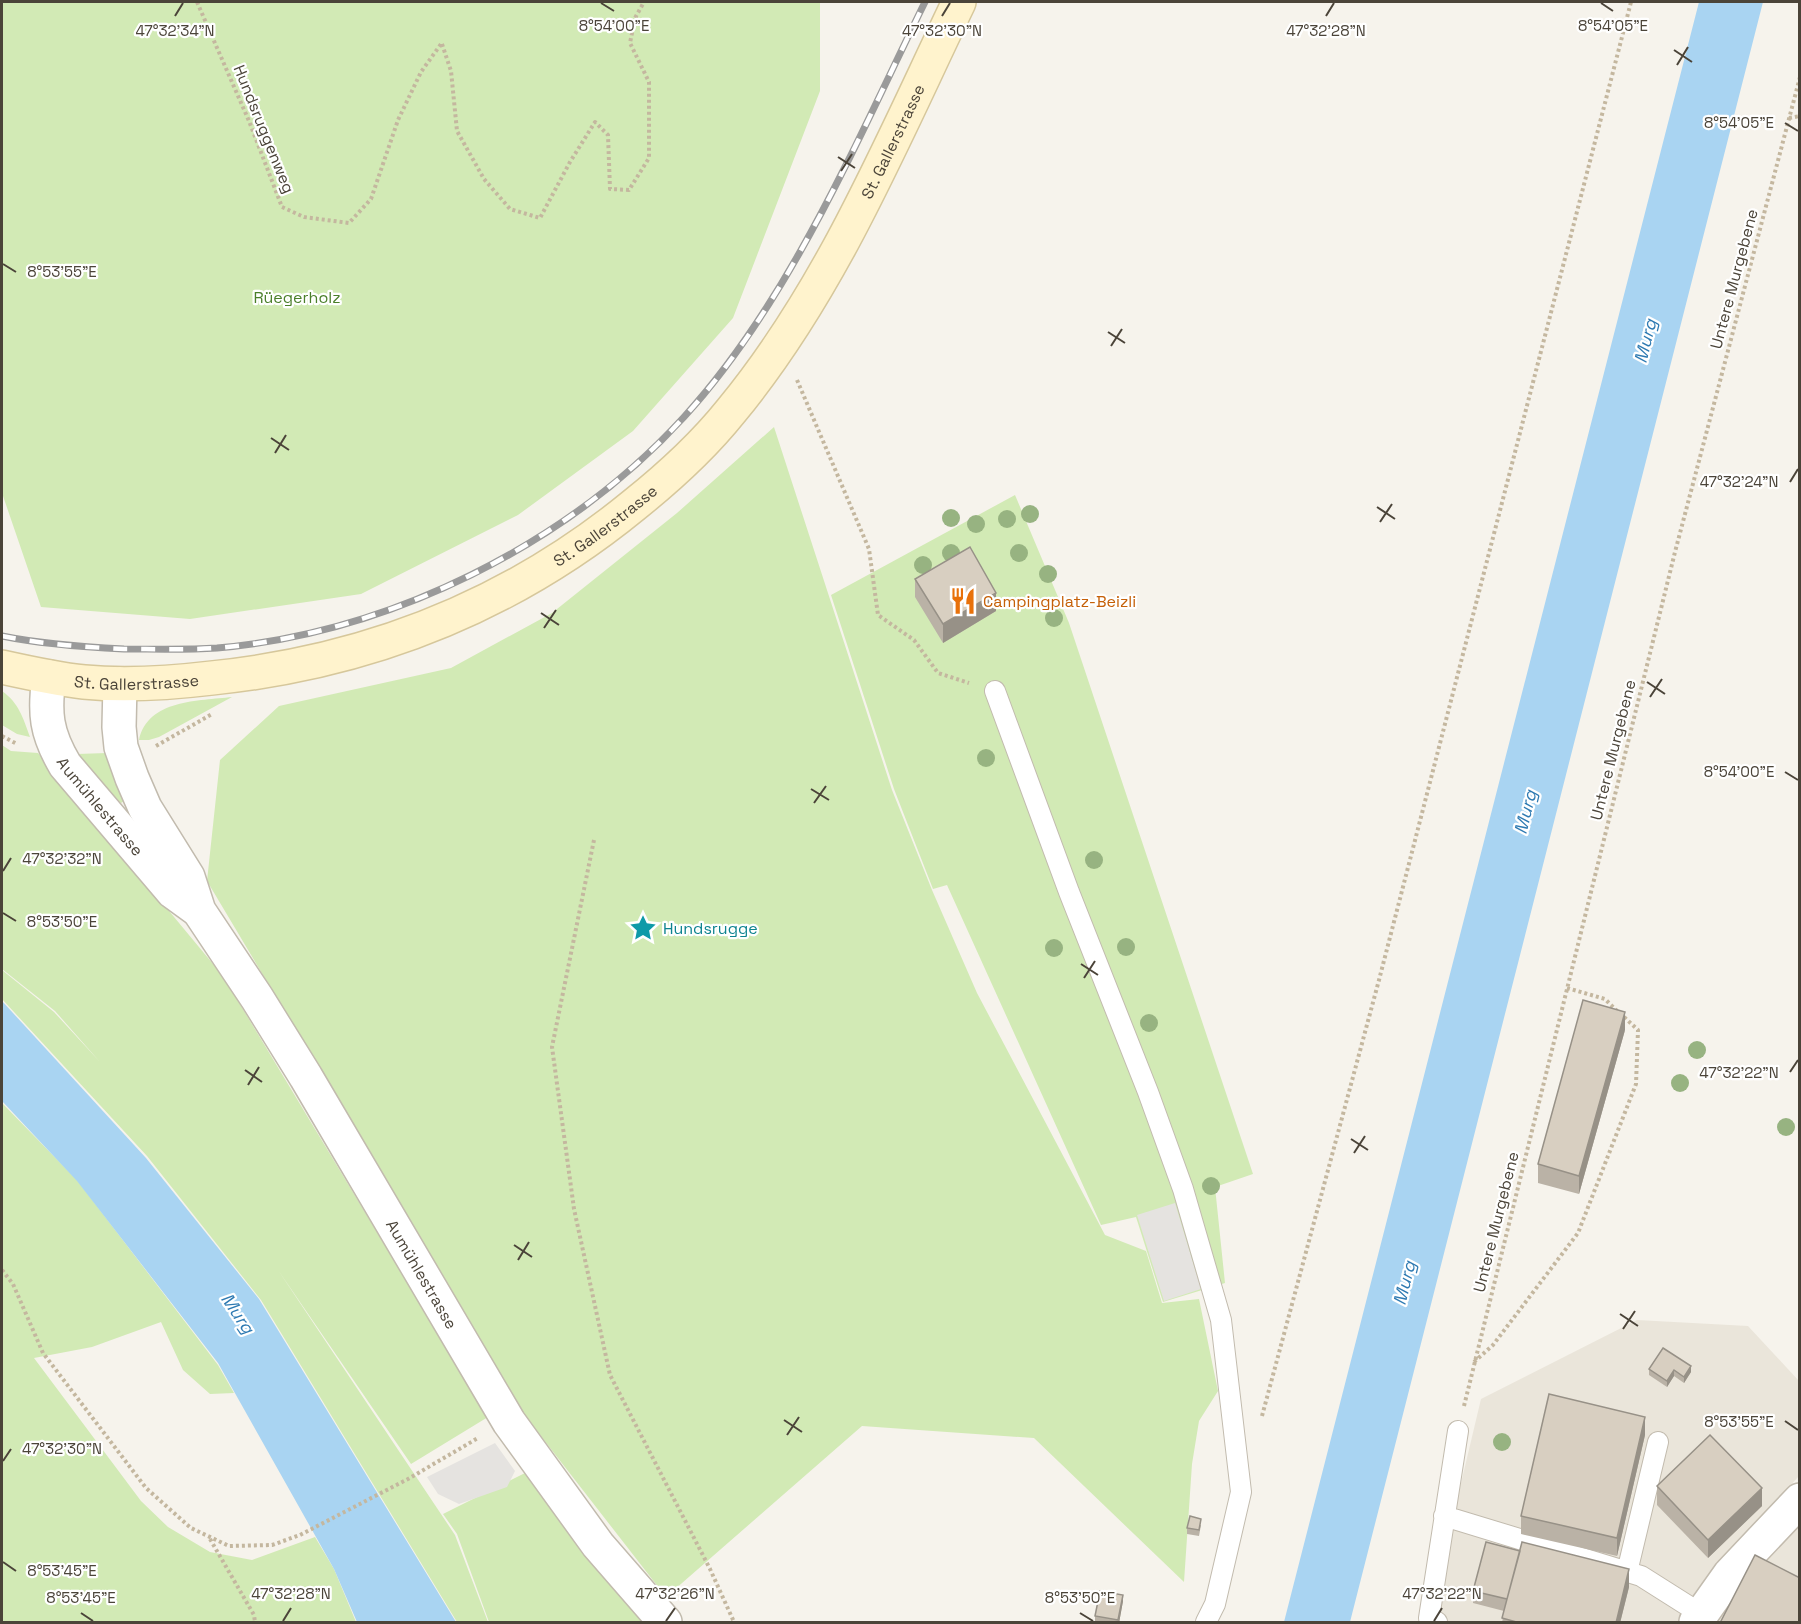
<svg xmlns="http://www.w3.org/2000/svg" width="1801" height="1624" font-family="'Space Grotesk',sans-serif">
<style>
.residential{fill:#eae5da}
.green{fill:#d2eab5}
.parking{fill:#e5e3e0}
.water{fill:#a9d4f2}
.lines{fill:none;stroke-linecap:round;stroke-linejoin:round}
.service-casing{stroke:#c2bbae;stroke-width:22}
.tertiary-casing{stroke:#c2bbae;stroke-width:36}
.secondary-casing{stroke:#d6c79b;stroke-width:36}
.path{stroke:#c4b79f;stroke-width:4;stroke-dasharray:3 3;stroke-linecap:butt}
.service{stroke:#fff;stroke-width:20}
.tertiary{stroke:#fff;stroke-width:33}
.secondary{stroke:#fff3cd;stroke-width:33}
.rail-casing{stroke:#9a9a9a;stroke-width:7}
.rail{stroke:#fff;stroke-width:4.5;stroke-dasharray:14;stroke-linecap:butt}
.tree{fill:#97b381}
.wall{fill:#bab2a6}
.shaded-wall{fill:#979187}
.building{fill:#d8cfc1;stroke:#979187;stroke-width:1.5}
.ticks{fill:none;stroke:#4b4439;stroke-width:2}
.labels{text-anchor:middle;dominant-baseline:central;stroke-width:4.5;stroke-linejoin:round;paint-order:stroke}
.street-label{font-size:16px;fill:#4b4439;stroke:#fff}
.park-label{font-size:16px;fill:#4a7f2a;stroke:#fff}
.food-label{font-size:16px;fill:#c56008;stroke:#fff;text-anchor:start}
.culture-label{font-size:16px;fill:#0d838f;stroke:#fff;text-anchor:start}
.water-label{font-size:18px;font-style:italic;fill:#2e7ab2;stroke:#fff}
.ticks-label{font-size:15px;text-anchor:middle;fill:#4b4439;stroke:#fff;stroke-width:4.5;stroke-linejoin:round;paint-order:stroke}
</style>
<rect width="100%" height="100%" fill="#f6f3ec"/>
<!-- residential -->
<path class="residential" d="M1637 1320 1748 1326 1799 1381V1476L1777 1500 1799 1522V1622H1428L1481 1399Z"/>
<!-- green -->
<path class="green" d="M2 2H820V91L733 318 633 431 518 515 361 594 190 619 41 607 2 493Z
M774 427 892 790 932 890 977 993 1105 1235 1146 1251 1162 1303 1199 1299 1218 1391 1199 1421 1192 1464 1184 1582 1034 1438 862 1426 666 1597 526 1417 207 881 220 760 279 706 451 668 552 613 677 513Z
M1015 495 1069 623 1253 1174 1215 1187 1225 1283 1163 1302 1136 1217 1101 1225 947 885 933 889 894 789 831 595Z
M2 691C19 703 23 718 30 737L17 734 2 725Z
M232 697 159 737 149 740H139C148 699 199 701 232 697Z
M2 745 11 751 38 753 223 976 488 1417 411 1464 278 1270 455 1535 488 1622H457L261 1300 147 1156 2 999V970L54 1012 100 1062 55 1011 2 969Z
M107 753 124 801 121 803 101 785 77 754Z
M2 1103 77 1180 218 1365 234 1393 210 1394 183 1370 161 1322 92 1347 34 1358 141 1501 168 1527 210 1552 252 1560 315 1537 334 1569 356 1622H2Z
M525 1473 578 1545 644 1622H489L457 1534 443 1514Z"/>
<!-- parking -->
<path class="parking" d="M1175 1203 1201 1289 1164 1301 1137 1215Z
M495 1443 515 1471 507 1487 459 1504 438 1494 427 1477Z"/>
<!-- water -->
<path class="water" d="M1699 2H1763L1350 1622H1284Z
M2 1001 146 1158 259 1299 456 1622H357L334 1569 218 1363 77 1181 2 1101Z"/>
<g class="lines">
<defs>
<path id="service" d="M995 691 1069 892 1148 1092 1183 1189 1221 1320 1241 1492 1215 1604 1206 1622
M1444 1516 1641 1576 1701 1614
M1627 1572 1658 1442
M1437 1622 1429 1618 1458 1431"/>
<g id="tertiary">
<path id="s1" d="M49 677C44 713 46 733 65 765L173 892 195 908"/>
<path id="s2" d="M120 684 119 727 121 747 132 778 145 808 188 877 199 911 257 998 306 1077 509 1422 598 1545 665 1622"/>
<path d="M1696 1622 1730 1574 1800 1500"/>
</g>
<g id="secondary">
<path id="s3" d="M2 667C29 673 56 679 84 682 127 686 170 683 212 678 369 662 512 605 634 505 669 477 703 446 731 411 831 290 892 141 959 2"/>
</g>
</defs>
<!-- service casing -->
<use href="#service" class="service-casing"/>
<!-- tertiary casing -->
<use href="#tertiary" class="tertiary-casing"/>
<!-- secondary casing -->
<use href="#secondary" class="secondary-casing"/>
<!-- path -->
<path class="path" d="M197 2 249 121 282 207 304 217 349 223 371 199 398 120 421 72 441 44
M442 44 451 71 457 131 484 179 510 209 540 218 570 162 595 122 608 135 610 189 629 190 649 158V82L630 43 635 18 644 2
M1789 118 1800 116
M797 380 869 549 878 615 914 640 938 673 969 683
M2 736 17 744
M156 746 212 714
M594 840 552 1047 574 1209 610 1375 710 1569 734 1622
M1567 988 1605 999 1617 1011
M2 1270 13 1284 43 1353 146 1488 191 1528 229 1546 272 1545 300 1535 408 1479 478 1438
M1474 1362 1493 1345 1578 1233 1636 1084 1638 1030 1623 1016
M1464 1406 1675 552 1800 77
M1262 1416 1379 980 1631 2
M210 1539 254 1615 255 1622"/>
<!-- service -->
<use href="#service" class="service"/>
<!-- tertiary -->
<use href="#tertiary" class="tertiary"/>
<!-- secondary -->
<use href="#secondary" class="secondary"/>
<defs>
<path id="rail" d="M2 636C41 644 84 647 124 649 155 649 186 650 217 648 389 633 567 545 684 417 790 301 856 142 925 2"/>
</defs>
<!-- rail casing -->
<use href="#rail" class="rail-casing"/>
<!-- rail -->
<use href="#rail" class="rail"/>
</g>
<!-- trees -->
<g class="tree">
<circle cx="1030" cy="514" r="9"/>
<circle cx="951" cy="518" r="9"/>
<circle cx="1007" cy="519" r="9"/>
<circle cx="976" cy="524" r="9"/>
<circle cx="951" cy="553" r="9"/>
<circle cx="1019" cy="553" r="9"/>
<circle cx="923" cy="565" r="9"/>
<circle cx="1048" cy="574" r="9"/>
<circle cx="1054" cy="618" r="9"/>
<circle cx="986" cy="758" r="9"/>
<circle cx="1094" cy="860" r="9"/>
<circle cx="1126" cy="947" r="9"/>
<circle cx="1054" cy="948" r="9"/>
<circle cx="1149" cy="1023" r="9"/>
<circle cx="1697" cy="1050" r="9"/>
<circle cx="1680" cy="1083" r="9"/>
<circle cx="1786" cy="1127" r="9"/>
<circle cx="1211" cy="1186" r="9"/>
<circle cx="1502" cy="1442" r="9"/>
</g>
<!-- wall -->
<path class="wall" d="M915 579 996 611 943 643 915 597Z
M1625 1030 1579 1194 1538 1183V1164Z
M1663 1348 1691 1372 1684 1383 1674 1376 1667 1387 1649 1375V1369Z
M1645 1435 1617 1556 1521 1534V1516Z
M1657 1486 1762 1506 1708 1558 1657 1505Z
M1201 1525 1199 1536 1187 1534V1528Z
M1629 1587 1620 1623H1502L1504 1611 1473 1603V1591Z
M1123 1601 1119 1623 1095 1622V1616Z"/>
<!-- shaded-wall -->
<path class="shaded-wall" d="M996 593V611L943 643V624Z
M1625 1012V1030L1579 1194V1176Z
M1691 1366V1372L1684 1383V1377Z
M1674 1370V1376L1667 1387V1381Z
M1645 1417V1435L1617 1556V1538Z
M1762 1488V1506L1708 1558V1540Z
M1629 1569V1587L1620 1623H1616Z
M1123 1595V1601L1119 1623H1118Z"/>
<!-- building -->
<path class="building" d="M970 547 996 593 943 624 915 579Z
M1583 1000 1625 1012 1579 1176 1538 1164Z
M1663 1348 1691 1366 1684 1377 1674 1370 1667 1381 1649 1369Z
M1549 1394 1645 1417 1617 1538 1521 1516Z
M1710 1435 1762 1488 1708 1540 1657 1486Z
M1190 1516 1201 1519 1199 1530 1187 1528Z
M1486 1542 1520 1551 1507 1599 1473 1591Z
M1522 1542 1629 1569 1616 1623H1520L1502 1618Z
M1755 1555 1800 1578V1623H1720Z
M1100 1591 1123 1595 1118 1620 1095 1616Z"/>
<!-- ticks -->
<path class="ticks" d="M601 3 614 11M1601 3 1613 11M175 16 183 3M942 16 950 3M1326 16 1334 3M1674 50 1692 62M1677 65 1688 47M1785 123 1798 131M838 157 855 168M841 171 852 154M3 264 16 272M1108 332 1125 343M1111 346 1122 329M271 438 289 450M275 453 286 435M1790 482 1798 469M1377 507 1395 519M1380 522 1392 504M541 613 559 625M544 628 556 610M1647 682 1665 694M1650 697 1662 679M1785 772 1798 780M811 789 829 800M814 803 826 786M3 871 11 858M3 913 16 921M1081 964 1098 975M1084 978 1095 961M245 1070 262 1082M1790 1072 1798 1060M248 1085 259 1067M1351 1139 1368 1150M1354 1153 1365 1136M514 1245 532 1257M518 1260 529 1242M1620 1314 1638 1326M1623 1329 1635 1311M784 1420 802 1432M1785 1421 1798 1430M787 1435 799 1417M3 1461 11 1449M3 1562 16 1571M81 1613 93 1621M1080 1613 1093 1621M283 1621 291 1608M666 1621 675 1608M1434 1621 1442 1608"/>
<!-- icons -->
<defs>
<symbol id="restaurant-bare" viewBox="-9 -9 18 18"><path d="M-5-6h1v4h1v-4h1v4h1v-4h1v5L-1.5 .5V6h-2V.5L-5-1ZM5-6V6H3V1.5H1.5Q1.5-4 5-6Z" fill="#e8710a" stroke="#fff" stroke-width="2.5" paint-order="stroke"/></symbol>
<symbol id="sight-bare" viewBox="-9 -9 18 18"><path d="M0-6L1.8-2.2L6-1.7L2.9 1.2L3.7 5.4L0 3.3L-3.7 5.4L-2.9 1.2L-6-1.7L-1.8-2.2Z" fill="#0f9aa8" stroke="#fff" stroke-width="2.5" paint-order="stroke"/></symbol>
</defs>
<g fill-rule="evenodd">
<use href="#restaurant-bare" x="944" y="582" width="38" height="38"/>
<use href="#sight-bare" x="624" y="909" width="38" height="38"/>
</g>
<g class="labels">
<!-- street labels -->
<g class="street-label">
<text transform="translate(264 129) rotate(68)">Hundsruggenweg</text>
<text stroke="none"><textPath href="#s3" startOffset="1125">St. Gallerstrasse</textPath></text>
<text transform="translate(1734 279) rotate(-75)">Untere Murgebene</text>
<text stroke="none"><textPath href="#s3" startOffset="639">St. Gallerstrasse</textPath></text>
<text stroke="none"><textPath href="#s3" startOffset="136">St. Gallerstrasse</textPath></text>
<text transform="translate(1613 750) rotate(-76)">Untere Murgebene</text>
<text stroke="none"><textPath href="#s1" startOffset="146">Aumühlestrasse</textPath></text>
<text transform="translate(1496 1222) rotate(-76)">Untere Murgebene</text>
<text stroke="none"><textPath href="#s2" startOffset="672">Aumühlestrasse</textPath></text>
</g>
<!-- park labels -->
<g class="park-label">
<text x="297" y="297">Rüegerholz</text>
</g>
<!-- food labels -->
<g class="food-label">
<text x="983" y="601">Campingplatz-Beizli</text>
</g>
<!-- culture labels -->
<g class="culture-label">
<text x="663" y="928">Hundsrugge</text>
</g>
<!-- water labels -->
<g class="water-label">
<text transform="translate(1645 341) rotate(-76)">Murg</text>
<text transform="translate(1525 812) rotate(-76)">Murg</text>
<text transform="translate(1404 1283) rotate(-76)">Murg</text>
<text transform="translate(238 1313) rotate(56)">Murg</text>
</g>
</g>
<g class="ticks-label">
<text x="614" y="31">8°54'00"E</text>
<text x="1613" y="31">8°54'05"E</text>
<text x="942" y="36">47°32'30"N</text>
<text x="175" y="36">47°32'34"N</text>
<text x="1326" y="36">47°32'28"N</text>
<text x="1739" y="128">8°54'05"E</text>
<text x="62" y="277">8°53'55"E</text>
<text x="1739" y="487">47°32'24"N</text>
<text x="1739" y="777">8°54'00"E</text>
<text x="62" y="864">47°32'32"N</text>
<text x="62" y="927">8°53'50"E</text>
<text x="1739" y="1078">47°32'22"N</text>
<text x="1739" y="1427">8°53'55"E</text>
<text x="62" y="1454">47°32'30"N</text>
<text x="62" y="1576">8°53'45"E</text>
<text x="291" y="1599">47°32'28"N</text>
<text x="675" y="1599">47°32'26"N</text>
<text x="1442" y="1599">47°32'22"N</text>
<text x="81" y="1603">8°53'45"E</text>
<text x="1080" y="1603">8°53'50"E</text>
</g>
<!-- border -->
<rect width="1801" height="1624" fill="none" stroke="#4b4439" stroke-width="6"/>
</svg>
